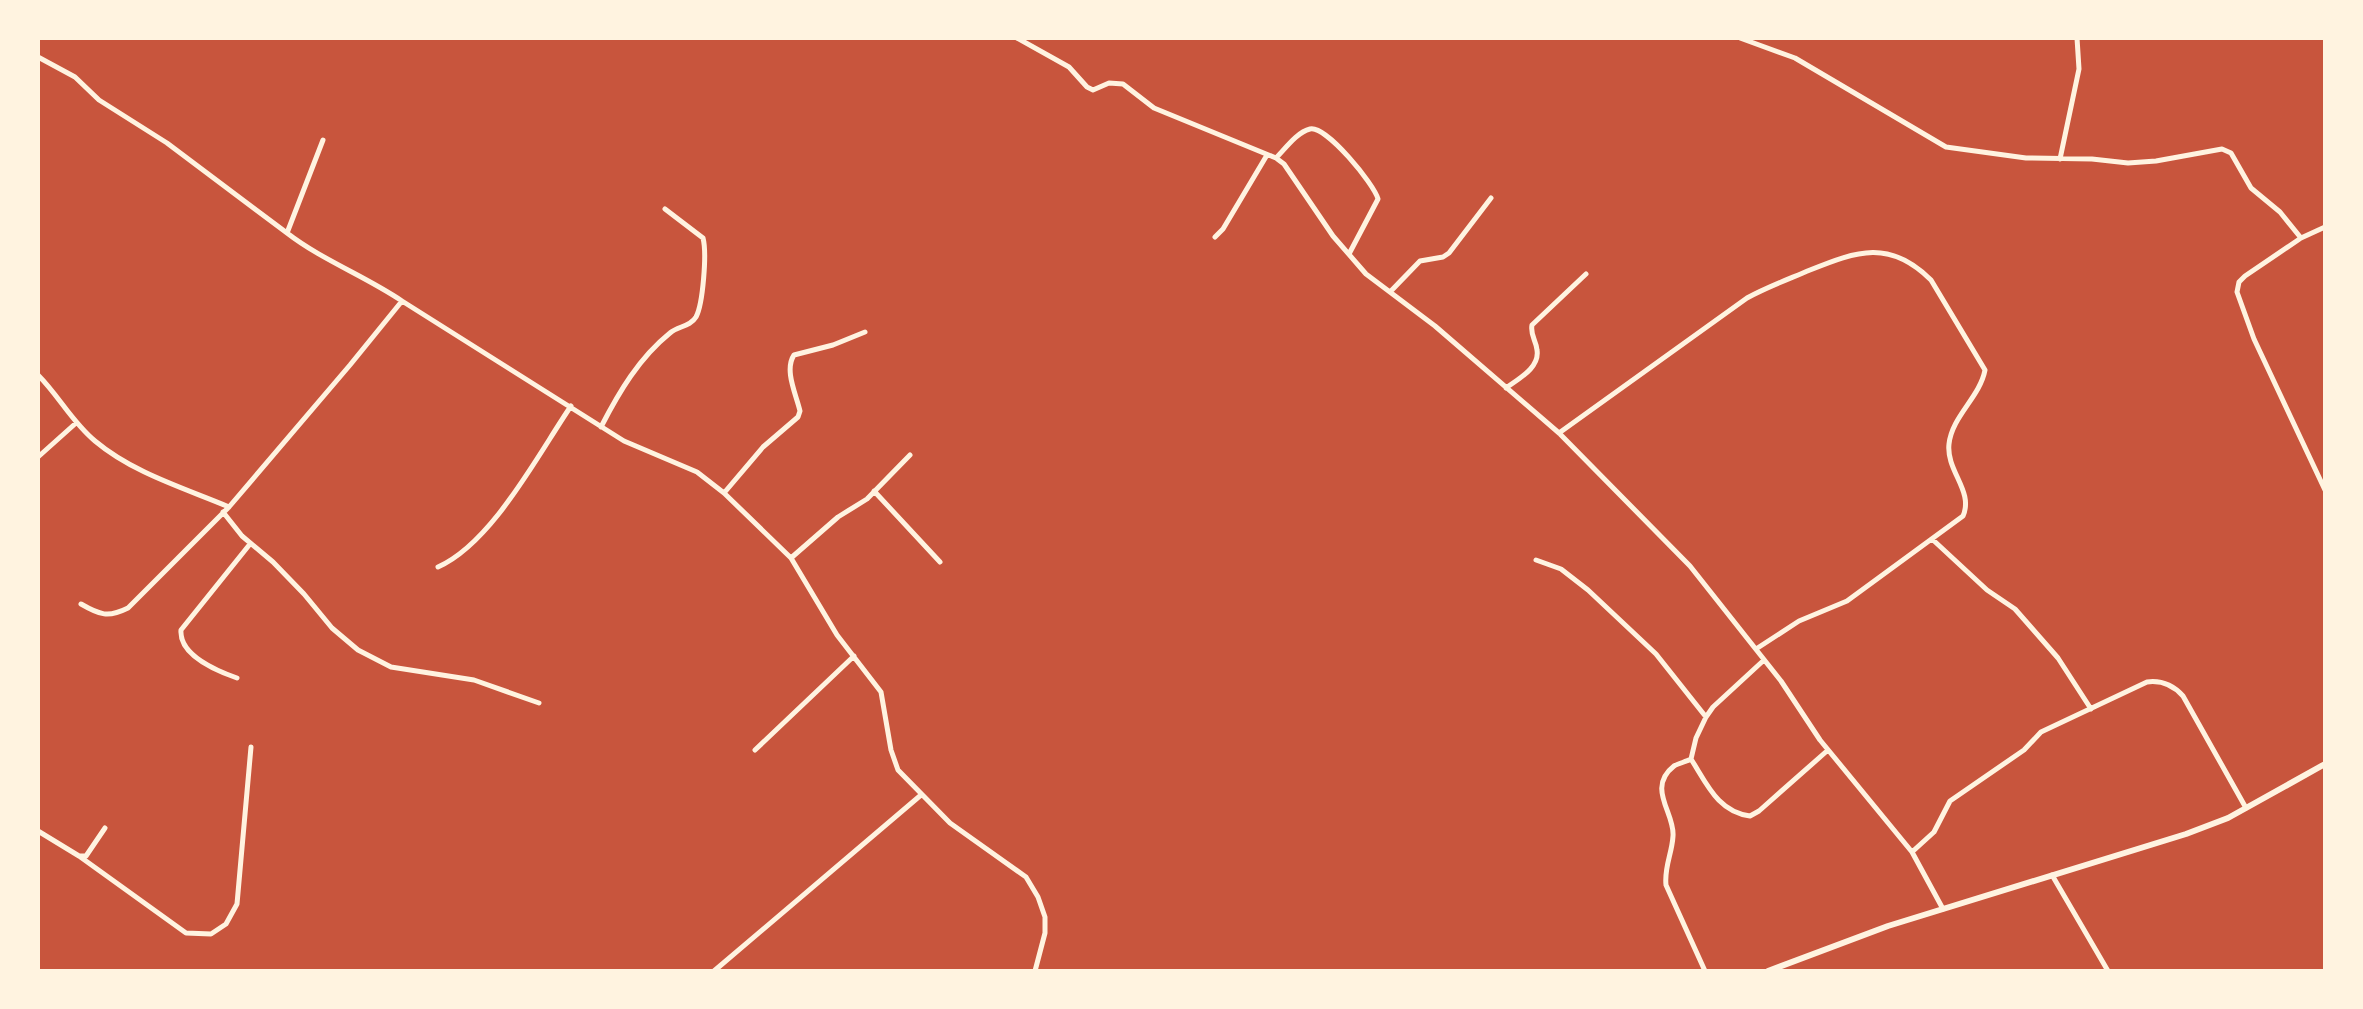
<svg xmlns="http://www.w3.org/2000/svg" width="2363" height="1009" font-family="'Golos Text',sans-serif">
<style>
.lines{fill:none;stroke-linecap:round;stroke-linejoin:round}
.minor{stroke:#fff3e0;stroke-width:5}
.tertiary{stroke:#fff3e0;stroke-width:6}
</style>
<rect width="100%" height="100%" fill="#c8553d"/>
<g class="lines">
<!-- minor -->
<path class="minor" d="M1017 38 1069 67 1087 87 1093 90 1109 83 1123 84 1154 108 1276 158 1284 164 1333 236 1366 274 1435 326 1559 433 1690 566 1781 681 1820 740 1912 852 1943 909
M1740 38 1795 58 1946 147 2026 158 2092 159 2128 163 2156 161 2222 149 2231 153 2251 188 2280 212 2301 238
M38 57 75 77 99 100 167 143 287 233
M323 140 287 233C322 260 365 276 402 301
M1276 158C1285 149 1297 132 1310 129 1326 125 1374 184 1378 199L1349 254
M2060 159 2079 69 2077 38
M2325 227 2301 238 2245 276 2239 282 2237 292 2254 339 2325 490
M1215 237 1223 229 1267 155
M1390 292 1420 261 1443 257 1449 253 1491 198
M38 375C59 396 72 422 95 441 133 473 184 488 229 507
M1506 388C1518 379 1540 368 1537 350 1536 340 1530 335 1532 325L1586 274
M601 427C619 392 639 358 670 333 678 326 690 327 696 317 703 304 707 253 703 238L665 209
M1559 433 1747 298C1767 287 1789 279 1810 270 1857 251 1890 239 1931 280L1985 370C1980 397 1952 416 1949 444 1946 471 1974 491 1963 516L1847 601 1799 621 1756 649
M38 457 76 423
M874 491 940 562
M724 493 763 447 798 417 800 411C796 394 784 370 794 355L833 345 865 332
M223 512 242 536 273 562 304 594 332 628 358 650 391 667 474 680 539 703
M1932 539 1987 590 2015 609 2058 658 2091 709
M791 558 838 517 867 499 910 455
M1536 560 1561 569 1588 590 1656 654 1706 717
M438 567C492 543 537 456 571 406
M81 604C100 615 108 618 128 608L229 507 350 365 402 301 624 441 697 472 724 493 791 558 837 635 881 692 891 750 898 770 950 823 1026 877 1038 897 1045 917V933L1035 971
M1764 660 1713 707 1706 717 1696 738 1691 759C1707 784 1718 812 1750 816L1759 811 1828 750
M237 678C217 671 179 655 181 630L250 544
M755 750 854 656
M1691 759C1686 762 1679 763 1674 766 1646 788 1675 813 1673 836 1672 854 1664 867 1666 885L1705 971
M38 831 79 856H86L105 828
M1912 852 1934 832 1950 801 2024 750 2041 732 2147 682C2162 680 2173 685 2183 696L2246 808
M79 856 186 933 211 934 226 924 237 904 251 747
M2052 875 2108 971
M714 971 921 795"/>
<!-- tertiary -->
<path class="tertiary" d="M1768 971 1888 926 2186 834 2228 818 2325 764"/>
</g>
<!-- border -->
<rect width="2363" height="1009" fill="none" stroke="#fff3e0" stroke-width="80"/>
</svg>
